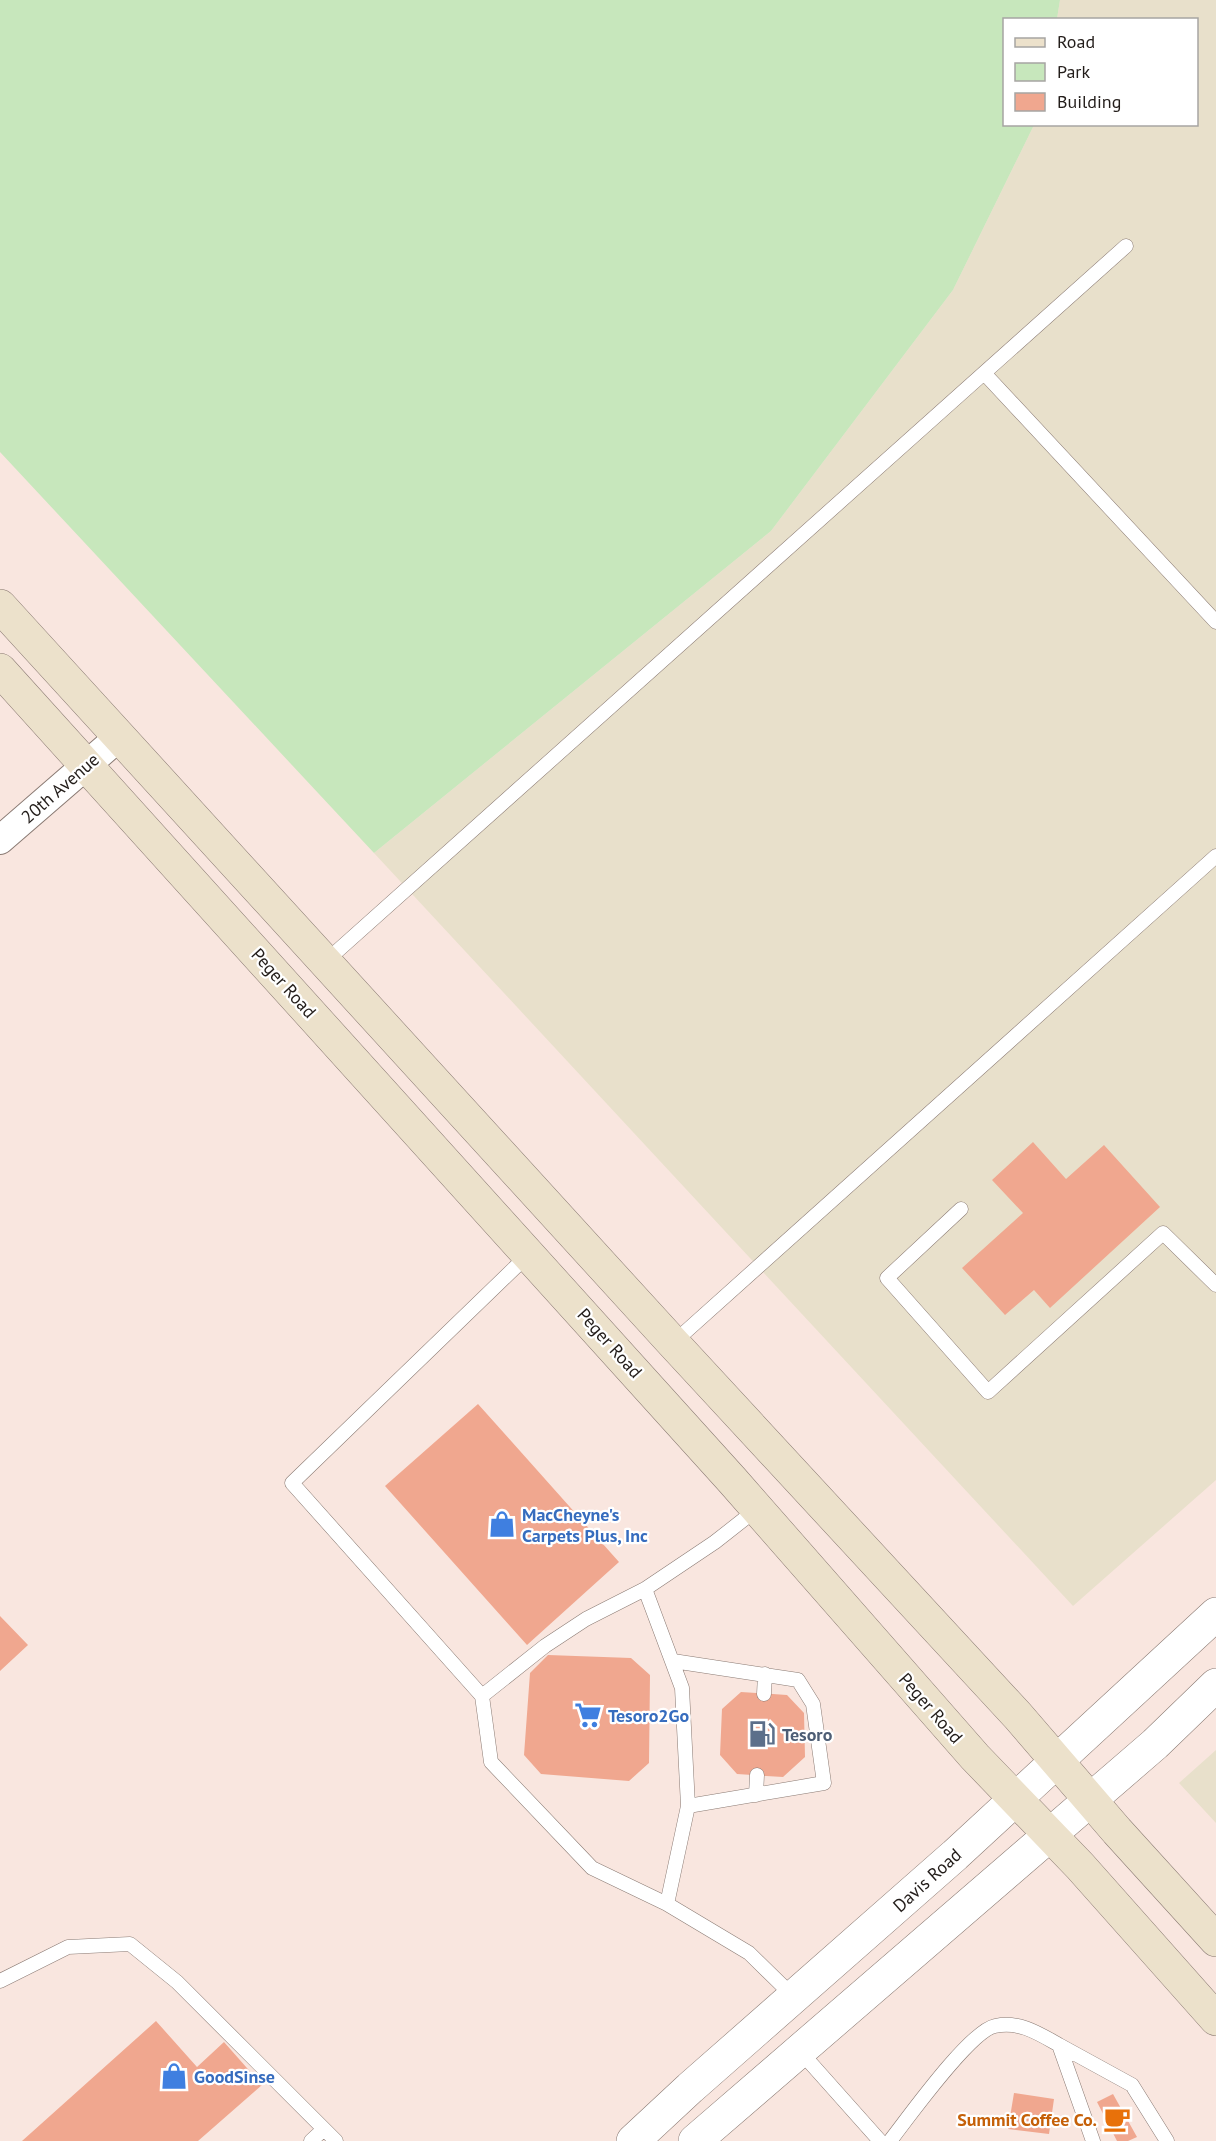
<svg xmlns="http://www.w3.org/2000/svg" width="1216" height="2141" font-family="'PT Sans',sans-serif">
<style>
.industrial{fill:#e8e0cb}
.green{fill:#c7e7bc}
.building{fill:#f0a78f}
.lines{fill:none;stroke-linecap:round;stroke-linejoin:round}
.service-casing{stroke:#8a7a73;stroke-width:15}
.minor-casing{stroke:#8a7a73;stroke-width:30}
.tertiary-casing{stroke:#8a7a73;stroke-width:34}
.secondary-casing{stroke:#8a7a73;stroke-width:34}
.service{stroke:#fff;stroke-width:14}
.minor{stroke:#fff;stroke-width:28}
.tertiary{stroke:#fff;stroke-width:33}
.secondary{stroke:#ece1cb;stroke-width:33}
.labels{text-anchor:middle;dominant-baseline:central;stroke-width:4.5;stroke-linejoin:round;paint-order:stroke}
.street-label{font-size:18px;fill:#231d1a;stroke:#fff}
.shop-label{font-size:18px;font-weight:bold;fill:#366cbe;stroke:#fff;text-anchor:start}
.service-label{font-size:18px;font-weight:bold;fill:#4e5e75;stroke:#fff;text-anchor:start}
.food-label{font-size:18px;font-weight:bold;fill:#c56008;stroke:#fff;text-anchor:end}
</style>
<rect width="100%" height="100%" fill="#f9e6df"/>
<!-- industrial -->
<path class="industrial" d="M1060 0H1216V1480L1073 1606 374 853 771 531 953 290 1034 125 1196 124V20L1057 19Z
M1216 1750V1823L1179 1783Z"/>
<!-- green -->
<path class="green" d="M0 0H1060L1057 19 1004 20V124L1034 125 953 290 771 531 374 853 0 452Z"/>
<!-- building -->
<path class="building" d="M1033 1142 1066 1179 1104 1145 1160 1207 1050 1308 1034 1290 1005 1315 962 1268 1023 1213 992 1180Z
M478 1404 619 1562 527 1645 385 1486Z
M0 1616 28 1645 0 1671Z
M548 1655 631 1658 650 1675 649 1763 629 1781 541 1774 524 1755 530 1673Z
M741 1692 787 1695 804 1713 805 1757 783 1777 737 1774 720 1755 722 1709Z
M156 2021 197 2067 224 2042 262 2085 198 2141H22Z
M1014 2093 1054 2099 1049 2134 1008 2129Z
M1113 2094 1137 2137 1128 2141H1117L1097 2102Z"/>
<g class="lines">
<defs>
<path id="service" d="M984 373 1216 622
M325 962 1126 246
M961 1209 887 1278 988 1392 1163 1233 1216 1285
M529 1254 292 1483 482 1696 491 1762 592 1868 667 1904 749 1953 794 1997
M673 1343 1216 856
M645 1589 682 1688 688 1806 667 1904
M673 1661 798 1680 813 1704 824 1783 688 1806
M764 1694 765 1674
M482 1696 545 1646 586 1619 645 1589 715 1542 757 1509
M756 1795 757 1775
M0 1981 68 1947 130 1944 177 1982 336 2141
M1059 2045 1132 2085 1167 2141
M799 2050 880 2141
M311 2141 324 2129
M890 2141C908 2118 970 2031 995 2026 1020 2021 1038 2033 1059 2045L1093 2141"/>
<path id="minor" d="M0 840 120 736"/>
<path id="tertiary" d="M633 2141 690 2088 955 1855 1216 1614
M695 2141 1155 1744 1216 1685"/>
<path id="secondary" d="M0 606 673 1343 1018 1716 1117 1831 1216 1940
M0 670 732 1480 975 1757 1080 1866 1216 2019"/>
</defs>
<!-- service casing -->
<use href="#service" class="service-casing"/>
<!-- minor casing -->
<use href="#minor" class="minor-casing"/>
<!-- tertiary casing -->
<use href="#tertiary" class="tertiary-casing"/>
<!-- secondary casing -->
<use href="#secondary" class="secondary-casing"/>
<!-- service -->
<use href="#service" class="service"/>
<!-- minor -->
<use href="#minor" class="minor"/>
<!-- tertiary -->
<use href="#tertiary" class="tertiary"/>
<!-- secondary -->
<use href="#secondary" class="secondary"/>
</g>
<!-- icons -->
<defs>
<symbol id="shop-bare" viewBox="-9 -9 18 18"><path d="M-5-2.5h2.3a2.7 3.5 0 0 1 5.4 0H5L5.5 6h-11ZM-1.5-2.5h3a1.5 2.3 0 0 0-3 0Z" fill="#3f7fe0" stroke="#fff" stroke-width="2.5" paint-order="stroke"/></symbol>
<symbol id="supermarket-bare" viewBox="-9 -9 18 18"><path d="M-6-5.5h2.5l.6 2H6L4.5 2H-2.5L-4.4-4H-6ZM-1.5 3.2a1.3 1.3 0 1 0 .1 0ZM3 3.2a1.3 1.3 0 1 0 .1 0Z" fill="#3f7fe0" stroke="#fff" stroke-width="2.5" paint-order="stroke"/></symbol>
<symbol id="fuel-bare" viewBox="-9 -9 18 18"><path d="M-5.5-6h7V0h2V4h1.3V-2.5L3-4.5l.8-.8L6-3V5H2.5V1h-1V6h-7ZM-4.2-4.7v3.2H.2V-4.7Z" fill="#5c6f8a" stroke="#fff" stroke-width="2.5" paint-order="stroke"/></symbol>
<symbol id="cafe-bare" viewBox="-9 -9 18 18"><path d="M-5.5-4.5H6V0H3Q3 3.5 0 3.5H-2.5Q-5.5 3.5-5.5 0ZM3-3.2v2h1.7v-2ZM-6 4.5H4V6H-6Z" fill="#e8710a" stroke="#fff" stroke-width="2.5" paint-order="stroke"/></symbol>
</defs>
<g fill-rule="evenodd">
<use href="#shop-bare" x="483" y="1505" width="38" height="38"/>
<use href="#supermarket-bare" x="569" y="1696" width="38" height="38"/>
<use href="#fuel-bare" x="743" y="1715" width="38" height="38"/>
<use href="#shop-bare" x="155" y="2057" width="38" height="38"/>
<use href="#cafe-bare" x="1098" y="2100" width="38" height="38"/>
</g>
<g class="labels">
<!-- street labels -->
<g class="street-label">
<text transform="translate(60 788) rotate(-41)">20th Avenue</text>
<text transform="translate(284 983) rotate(48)">Peger Road</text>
<text transform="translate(610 1343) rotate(48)">Peger Road</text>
<text transform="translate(931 1708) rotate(49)">Peger Road</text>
<text transform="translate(927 1880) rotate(-42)">Davis Road</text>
</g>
<!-- shop labels -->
<g class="shop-label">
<text x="522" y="1514">MacCheyne's<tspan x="522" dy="21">Carpets Plus, Inc</tspan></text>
<text x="608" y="1715">Tesoro2Go</text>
<text x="194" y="2076">GoodSinse</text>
</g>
<!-- service labels -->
<g class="service-label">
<text x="782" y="1734">Tesoro</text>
</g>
<!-- food labels -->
<g class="food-label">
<text x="1097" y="2119">Summit Coffee Co.</text>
</g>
</g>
<!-- legend -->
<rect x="1003" y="18" width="195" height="108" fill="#ffffff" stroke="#a7a5a3" stroke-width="1.5"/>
<rect x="1015" y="38" width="30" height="9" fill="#ece1cb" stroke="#a7a5a3" stroke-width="1.5"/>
<text x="1057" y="48" font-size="18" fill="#231d1a">Road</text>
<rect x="1015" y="63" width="30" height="18" fill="#c7e7bc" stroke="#a7a5a3" stroke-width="1.5"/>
<text x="1057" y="78" font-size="18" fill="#231d1a">Park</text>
<rect x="1015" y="93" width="30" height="18" fill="#f0a78f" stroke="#a7a5a3" stroke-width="1.5"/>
<text x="1057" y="108" font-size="18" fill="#231d1a">Building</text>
</svg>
